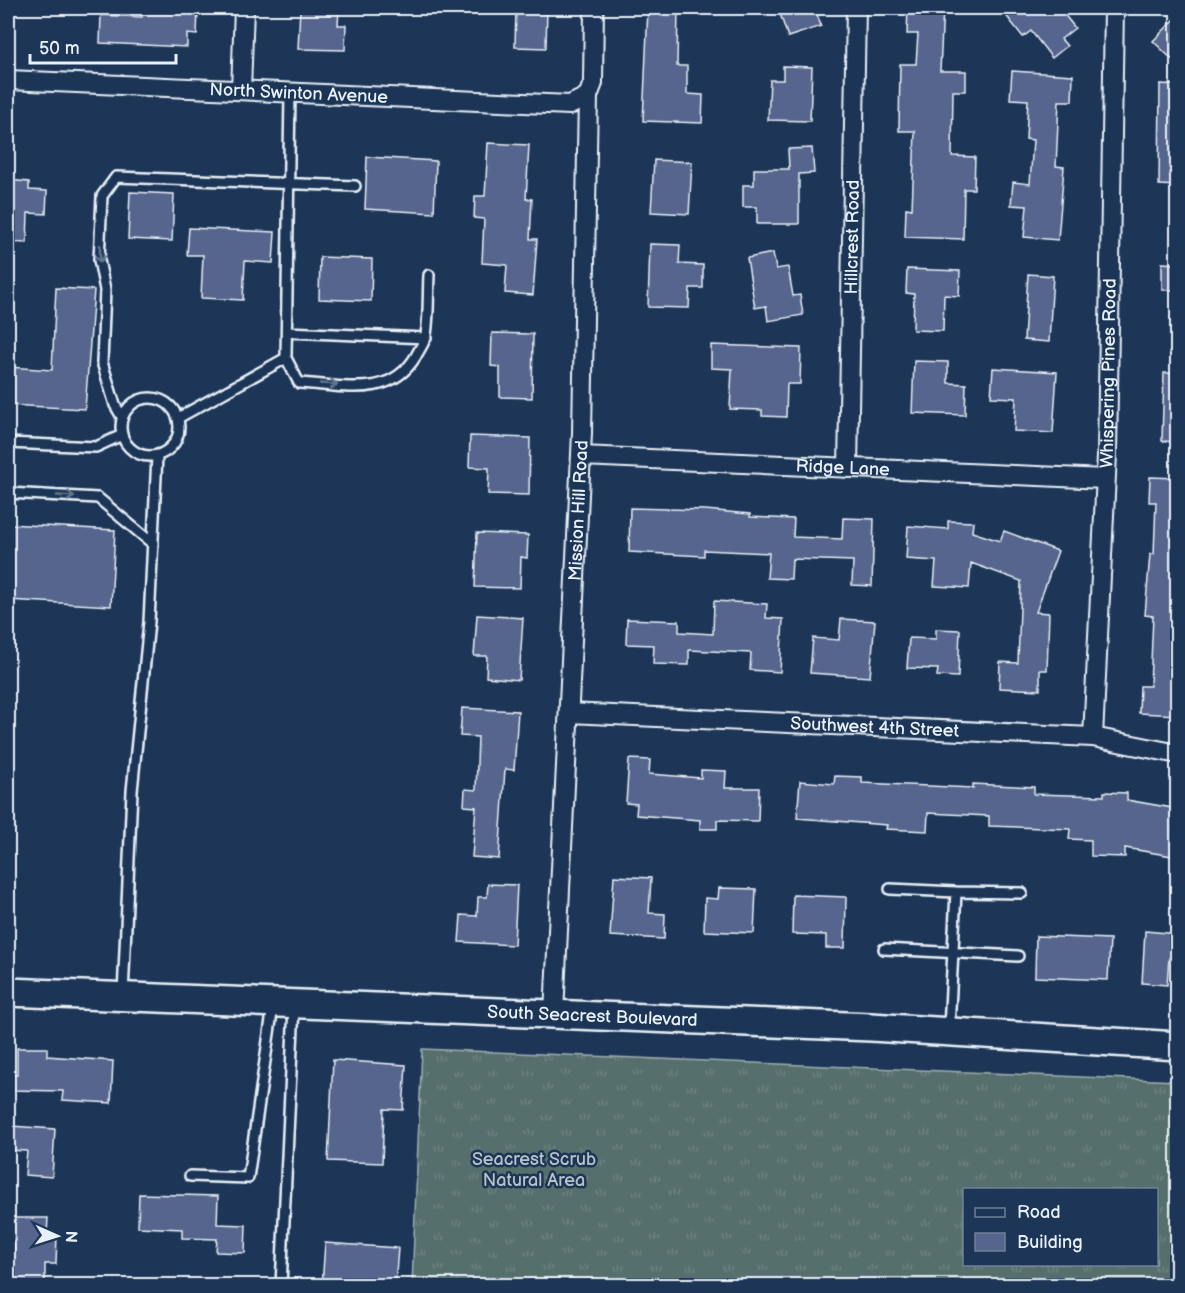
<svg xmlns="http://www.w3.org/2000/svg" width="1185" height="1293" font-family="'Balsamiq Sans',sans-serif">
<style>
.grass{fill:url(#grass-tufts);stroke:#9eb0b2;stroke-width:1.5;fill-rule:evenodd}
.building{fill:#55658d;stroke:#e8f1f8;stroke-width:1.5}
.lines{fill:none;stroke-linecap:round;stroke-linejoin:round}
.lane-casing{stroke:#e8f1f8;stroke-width:14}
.street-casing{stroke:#e8f1f8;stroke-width:22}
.secondary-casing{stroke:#e8f1f8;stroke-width:32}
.lane{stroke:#1d3557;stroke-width:9}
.street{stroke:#1d3557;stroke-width:18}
.secondary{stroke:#1d3557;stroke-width:27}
.oneway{stroke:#64778f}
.labels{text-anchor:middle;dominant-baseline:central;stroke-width:5;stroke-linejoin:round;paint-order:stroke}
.street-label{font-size:18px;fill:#e8f1f8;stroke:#1d3557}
.park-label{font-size:18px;fill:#b4c4c7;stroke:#1d3557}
</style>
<defs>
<pattern id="grass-tufts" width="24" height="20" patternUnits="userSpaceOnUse" patternTransform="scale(1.5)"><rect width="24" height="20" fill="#546f6c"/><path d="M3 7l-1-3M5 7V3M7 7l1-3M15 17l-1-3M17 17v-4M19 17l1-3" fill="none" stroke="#6d8482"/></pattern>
</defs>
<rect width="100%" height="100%" fill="#1d3557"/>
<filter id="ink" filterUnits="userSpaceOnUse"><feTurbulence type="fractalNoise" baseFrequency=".0167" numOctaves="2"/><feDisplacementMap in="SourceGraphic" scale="12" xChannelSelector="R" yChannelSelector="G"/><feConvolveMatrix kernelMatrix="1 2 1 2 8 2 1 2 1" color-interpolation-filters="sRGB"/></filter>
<g filter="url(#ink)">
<!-- grass -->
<path class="grass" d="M422 1049 1177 1081V1285H412ZM964 1190H1156V1264H964Z"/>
<!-- building -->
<path class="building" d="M143 8H198L197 35 187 34V47L100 43 101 15 142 17Z
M300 8H339L338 25H346L345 50 298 49Z
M516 8H547L546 48 515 47Z
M648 8H678L677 66H687V94L703 95 702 123 643 121Z
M778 8H815L821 26 788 37Z
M908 8H943L940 71H966V91H953L952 156 975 157 974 189H964L963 239 905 237 906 208 912 209 915 131H899L900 64H916L918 34H907Z
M1012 8H1059L1075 28 1061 39 1067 46 1052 58 1031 31 1023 37 1005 14Z
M1178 16V65L1153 41Z
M783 66 812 67 810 121 768 120 770 80H783Z
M1012 71 1073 75 1072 101H1059L1056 166 1064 167 1058 240 1024 237 1027 206 1011 205 1013 182 1030 184 1033 140 1026 139 1028 100 1010 99Z
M1160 84 1178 85V186L1159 185Z
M488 143 529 145 526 199H532L530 239H537L533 295 505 293 507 265 482 263 484 219 474 218 475 196H485Z
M812 148 814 173 799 174V224H757V207H743V185H754V169H789L788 149Z
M367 157 436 161 434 213 365 209Z
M654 160 692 162 689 214 651 212Z
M8 180 29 182V190L47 191 46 214 28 213 27 243 8 242Z
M130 192 174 194 172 241 128 239Z
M189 228 275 232 273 263 245 261 243 300 201 298 203 255H187Z
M650 244 680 245 679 264 703 265V288H690L689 308 648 307Z
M773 253 776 269 788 267 793 296 800 295 803 315 768 321 766 306 755 308 747 258Z
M320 257 372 259 371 301 319 299Z
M1162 263 1178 264V290H1162Z
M907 269 960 271 959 296 944 295 943 331 913 330 914 294 906 293Z
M1028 274 1053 276 1049 342 1024 340Z
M56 288 94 290 85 409 8 405V367L52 370Z
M492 333 533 334 532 398 500 397V367L491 366Z
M711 345 801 348 800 384H787L786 417 762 416V410L730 409 732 369 711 368Z
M914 361 948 362V383L966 384 965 415 912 413Z
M993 368 1057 372 1053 433 1014 431 1016 398 991 397Z
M1164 373H1178V442L1162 441Z
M470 436 530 438 529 495 488 494 489 468 469 467Z
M1150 477 1178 478V715L1139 713 1140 686H1150L1153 616 1145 615 1150 554H1154L1156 502H1149Z
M630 508 705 510 750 514V517L794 519 793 537 842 539 843 518 874 519 872 586 852 585 853 561 792 559 791 579 767 578 769 553 704 550V556L629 552Z
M948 521 973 522 972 532 1000 541 1004 531 1058 551 1036 612 1049 613 1047 670H1040V690L999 688 1000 662 1018 663 1021 581 971 563 969 588 934 586 936 561 906 559 908 526 948 529Z
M8 524 115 530 111 606 8 600Z
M477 533 528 535 527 558 521 557 520 588 475 587Z
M714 601 767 604 766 618 783 619 780 672 750 670 751 653 689 650V665L653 664 654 645 626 644 627 619 679 621V632L713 634Z
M477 615 523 618 519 680 486 677 487 656H474Z
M841 619 875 621 870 677 810 673 813 638 839 640Z
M936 629 960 630 958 677 937 676 938 669 907 668 909 638 936 639Z
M462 708 518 711 514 770 505 769 499 859 472 857 476 807 464 806 465 789 476 790 478 737 460 736Z
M629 759 650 760 649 774 701 778V770L726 771 725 788H759L758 821 717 820V829H700V820L636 815 637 804 626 803Z
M835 776 862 777V783L973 788V784L1034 787V794L1104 796V792L1127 793V800L1178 809V857L1125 848V857L1091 856V840L1069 839 1070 829 989 826V816L928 813 927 831 886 829 887 825 797 818 800 781 834 784Z
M614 876 651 878 649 913 665 914 664 939 610 936Z
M488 884 517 885 514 945 459 942 461 915 477 916 478 897H487Z
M719 888 756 889 754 933 704 931 705 898 718 899Z
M793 895 846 897 845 948H826V935L792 934Z
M1145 931 1178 934V959L1169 958 1167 985 1142 983Z
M1036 936 1110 939 1108 980 1035 977Z
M17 1048H47V1056L113 1061 111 1103 62 1100 63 1091 9 1090V1075H17Z
M333 1060 406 1065 403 1110 384 1109 382 1163 328 1161Z
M10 1126 55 1129 52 1177 25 1175 27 1151 8 1150Z
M139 1194 218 1196 217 1224 246 1225 245 1253 216 1252 217 1239 182 1238V1229L138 1227Z
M8 1218H48L47 1234 57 1235 56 1264H45V1286L13 1285 14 1241H8Z
M325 1243 398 1248 395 1286H322Z"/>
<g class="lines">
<defs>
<path id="lane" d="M287 332 426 338
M286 358 299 383C342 385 390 400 416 356 419 350 425 342 426 335 429 316 428 295 429 275
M121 427a29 29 0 1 1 58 0a29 29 0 1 1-58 0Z
M122 417 115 405 102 362 105 290 99 260 102 196 116 177 355 186
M178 418 286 358 290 93
M8 443 96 447 122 435
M8 493 98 498 153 544
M890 889 956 892
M884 949 1018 956
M123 995 132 791 149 622 157 456
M949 1029 956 892 1022 893
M190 1176 248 1178 273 1006
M281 1286 294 1006"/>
<g id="street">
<path id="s1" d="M8 80 570 105 588 96"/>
<path d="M241 90 244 8"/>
<path id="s2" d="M581 456 1105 479"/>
<path id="s3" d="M848 468 856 8"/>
<path id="s4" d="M569 713 1093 737 1178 754"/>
<path id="s5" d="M1093 737 1107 455 1114 8"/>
<path id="s6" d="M554 1014 582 433 588 96 593 83 594 8"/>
</g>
<g id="secondary">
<path id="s7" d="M8 992 871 1027 1178 1046"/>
</g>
</defs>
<!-- lane casing -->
<use href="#lane" class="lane-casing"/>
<!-- street casing -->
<use href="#street" class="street-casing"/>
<!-- secondary casing -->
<use href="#secondary" class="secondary-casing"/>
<!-- lane -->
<use href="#lane" class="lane"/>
<!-- street -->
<use href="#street" class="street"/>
<!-- secondary -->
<use href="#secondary" class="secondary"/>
</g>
<!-- one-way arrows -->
<defs><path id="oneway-shaft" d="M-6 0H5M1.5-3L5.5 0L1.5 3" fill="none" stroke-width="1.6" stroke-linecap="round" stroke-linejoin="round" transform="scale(1.5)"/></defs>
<g class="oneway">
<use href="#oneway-shaft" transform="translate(100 254) rotate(90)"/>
<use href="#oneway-shaft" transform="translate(329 384) rotate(3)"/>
<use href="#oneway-shaft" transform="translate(66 496) rotate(3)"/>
</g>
</g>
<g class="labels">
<!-- street labels -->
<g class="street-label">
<text stroke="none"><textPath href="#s1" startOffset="291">North Swinton Avenue</textPath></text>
<text stroke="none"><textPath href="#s3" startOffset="231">Hillcrest Road</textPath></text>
<text stroke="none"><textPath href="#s5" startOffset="364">Whispering Pines Road</textPath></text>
<text stroke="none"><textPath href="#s2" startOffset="262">Ridge Lane</textPath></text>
<text stroke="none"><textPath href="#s6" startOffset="504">Mission Hill Road</textPath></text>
<text stroke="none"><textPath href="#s4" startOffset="306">Southwest 4th Street</textPath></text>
<text stroke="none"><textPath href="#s7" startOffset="585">South Seacrest Boulevard</textPath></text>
</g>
<!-- park labels -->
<g class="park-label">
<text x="534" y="1159">Seacrest Scrub<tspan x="534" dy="21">Natural Area</tspan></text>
</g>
</g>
<!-- margin -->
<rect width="1185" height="1293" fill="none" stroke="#1d3557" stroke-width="30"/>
<rect x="15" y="15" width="1155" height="1263" fill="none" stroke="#e8f1f8" stroke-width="2" filter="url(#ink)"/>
<!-- legend -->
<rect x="963" y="1188" width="195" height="78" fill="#1d3557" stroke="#6e8097" stroke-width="1.5"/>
<rect x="975" y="1208" width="30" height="9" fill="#1d3557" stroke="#6e8097" stroke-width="1.5"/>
<text x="1017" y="1218" font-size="18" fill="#e8f1f8">Road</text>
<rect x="975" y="1233" width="30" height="18" fill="#55658d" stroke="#6e8097" stroke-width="1.5"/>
<text x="1017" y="1248" font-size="18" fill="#e8f1f8">Building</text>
<!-- north arrow -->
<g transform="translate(57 1236) rotate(93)" stroke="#1d3557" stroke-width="4.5" paint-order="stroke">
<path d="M0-4.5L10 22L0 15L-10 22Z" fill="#e8f1f8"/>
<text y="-9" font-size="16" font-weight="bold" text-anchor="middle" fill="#e8f1f8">N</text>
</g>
<!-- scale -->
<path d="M30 54v9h146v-9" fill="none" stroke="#e8f1f8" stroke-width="3"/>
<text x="39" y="54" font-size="18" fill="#e8f1f8" stroke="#1d3557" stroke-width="4.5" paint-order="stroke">50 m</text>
</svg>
